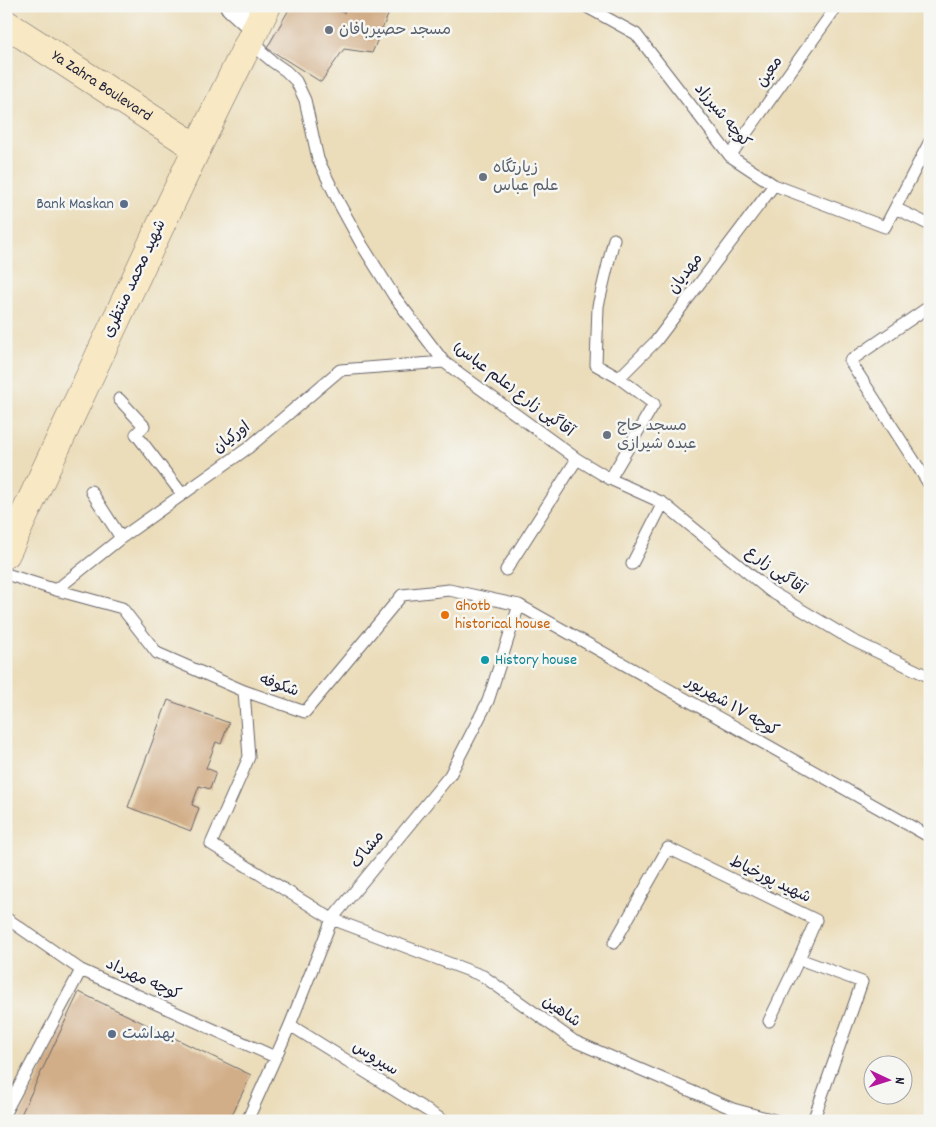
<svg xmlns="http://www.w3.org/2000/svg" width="936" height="1127" font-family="Dekko,'Playpen Sans Arabic',sans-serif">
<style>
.building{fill:#d2ae88}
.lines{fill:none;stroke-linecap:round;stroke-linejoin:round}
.lane-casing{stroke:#686367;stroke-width:13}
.street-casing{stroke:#686367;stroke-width:23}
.secondary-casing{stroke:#686367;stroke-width:29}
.lane{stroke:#fff;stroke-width:11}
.street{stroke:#fff;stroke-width:21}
.secondary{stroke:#f8e8c3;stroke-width:28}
.worship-dot{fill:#6b7280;stroke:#f6f6f2;stroke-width:2}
.service-dot{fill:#5c6f8a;stroke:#f6f6f2;stroke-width:2}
.food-dot{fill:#e8710a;stroke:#f6f6f2;stroke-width:2}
.culture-dot{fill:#0f9aa8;stroke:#f6f6f2;stroke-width:2}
.labels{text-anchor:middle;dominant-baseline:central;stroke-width:5;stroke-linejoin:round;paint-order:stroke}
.worship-label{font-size:16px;fill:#5b616d;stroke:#f6f6f2;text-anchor:start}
.street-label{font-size:16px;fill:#22223b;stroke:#f6f6f2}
.service-label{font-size:16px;fill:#4e5e75;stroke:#f6f6f2;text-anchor:end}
.food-label{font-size:16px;fill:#c56008;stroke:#f6f6f2;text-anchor:start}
.culture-label{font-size:16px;fill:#0d838f;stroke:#f6f6f2;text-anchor:start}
</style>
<rect width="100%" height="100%" fill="#f6f6f2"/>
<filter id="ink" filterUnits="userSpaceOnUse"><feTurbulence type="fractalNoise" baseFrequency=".02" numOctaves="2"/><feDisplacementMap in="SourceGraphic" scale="10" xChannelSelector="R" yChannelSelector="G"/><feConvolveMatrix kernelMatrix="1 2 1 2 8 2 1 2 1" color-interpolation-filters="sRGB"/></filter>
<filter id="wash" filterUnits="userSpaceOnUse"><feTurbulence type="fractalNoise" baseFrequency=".0096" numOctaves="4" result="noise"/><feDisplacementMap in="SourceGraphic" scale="20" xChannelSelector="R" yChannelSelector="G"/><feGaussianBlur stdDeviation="1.12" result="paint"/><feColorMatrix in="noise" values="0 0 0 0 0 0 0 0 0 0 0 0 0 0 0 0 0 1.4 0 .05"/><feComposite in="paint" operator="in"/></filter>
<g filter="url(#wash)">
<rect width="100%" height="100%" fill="#ebddba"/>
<g id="blocks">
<!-- building -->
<path class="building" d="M291 6H326L344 13 347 6H379L391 8 372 53 344 49 321 82 267 48Z
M168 700 229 723 221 744 216 742 206 768 216 772 210 789 199 786 192 805 199 808 191 831 128 807Z
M79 992 251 1075 229 1121H18Z"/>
</g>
</g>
<g filter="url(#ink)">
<use href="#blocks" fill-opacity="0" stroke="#686367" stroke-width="1"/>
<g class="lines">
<defs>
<path id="lane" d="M585 6 636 34 730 156 774 185 885 227 895 208 930 225
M257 36 261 52 273 62 286 71 296 81 305 100 318 159 340 205 362 245 394 296 444 362 577 459 610 479 663 503 770 591 852 640 930 677
M730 156 837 6
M895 208 930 141
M619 378 656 341 774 185
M119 399 144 426 136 434 182 494
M610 479 654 404 619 378 596 365 598 306 614 239
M929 484 850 361 930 306
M91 491 121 538
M632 564 663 503
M506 570 577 459
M6 574 56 590 122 608 157 653 244 691 305 712 402 595 449 590 519 605 930 837
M56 590 121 538 248 448 340 370 444 362
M244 691 249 757 211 844 332 919 483 976 574 1041 733 1109 778 1121
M6 918 81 970 275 1057
M614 943 668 848 816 920 799 959 862 982 813 1121
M769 1021 799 959
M290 1025 444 1121
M6 1111 81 970
M247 1121 290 1025 332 919 450 775 488 701 519 605"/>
<path id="street" d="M231 6 256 29"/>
<g id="secondary">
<path id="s1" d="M6 24 197 148"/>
<path d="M6 554 197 148 267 6"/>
</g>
</defs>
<!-- lane casing -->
<use href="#lane" class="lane-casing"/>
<!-- street casing -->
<use href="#street" class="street-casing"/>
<!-- secondary casing -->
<use href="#secondary" class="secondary-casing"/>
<!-- lane -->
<use href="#lane" class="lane"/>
<!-- street -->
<use href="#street" class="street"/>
<!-- secondary -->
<use href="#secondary" class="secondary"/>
</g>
</g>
<!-- markers -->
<g class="worship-dot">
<circle cx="329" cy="30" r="5"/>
<circle cx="483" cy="177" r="5"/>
<circle cx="607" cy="435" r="5"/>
</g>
<g class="service-dot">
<circle cx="124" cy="204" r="5"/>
<circle cx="112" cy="1034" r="5"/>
</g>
<circle class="food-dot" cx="445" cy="615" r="5"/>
<circle class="culture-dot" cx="485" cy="660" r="5"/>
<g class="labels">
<!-- worship labels -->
<g class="worship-label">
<text x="339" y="30">مسجد حصیربافان</text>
<text x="493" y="168">زيارتگاه<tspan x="493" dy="18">علم عباس</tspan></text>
<text x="617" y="426">مسجد حاج<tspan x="617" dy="18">عبده شیرازی</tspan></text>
</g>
<!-- street labels -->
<g class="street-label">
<text transform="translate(770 72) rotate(-55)">معین</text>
<text stroke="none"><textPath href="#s1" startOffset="114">Ya Zahra Boulevard</textPath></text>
<text transform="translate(722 116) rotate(50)">کوچه شیرزاد</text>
<text transform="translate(686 274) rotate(-53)">مهدیان</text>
<text transform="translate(135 279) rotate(-65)">شهید محمد منتظری</text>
<text transform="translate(513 390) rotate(37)">آقاگپی زارع (علم عباس)</text>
<text transform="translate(232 438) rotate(-37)">اورکیان</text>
<text transform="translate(775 571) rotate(36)">آقاگپی زارع</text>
<text transform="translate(279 686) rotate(19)">شکوفه</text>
<text transform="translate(732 707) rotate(30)">کوچه ۱۷ شهریور</text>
<text transform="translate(368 850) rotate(-51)">مشاک</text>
<text transform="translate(770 880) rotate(26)">شهید پورخیاط</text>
<text transform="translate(143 980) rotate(24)">کوچه مهرداد</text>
<text transform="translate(561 1012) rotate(35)">شاهین</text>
<text transform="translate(375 1059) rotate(32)">سیروس</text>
</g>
<!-- service labels -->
<g class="service-label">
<text x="114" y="204">Bank Maskan</text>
<text x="122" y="1034" text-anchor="start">بهداشت</text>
</g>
<!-- food labels -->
<g class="food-label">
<text x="455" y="606">Ghotb<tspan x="455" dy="18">historical house</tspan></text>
</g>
<!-- culture labels -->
<g class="culture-label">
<text x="495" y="660">History house</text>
</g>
</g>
<!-- margin -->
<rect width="936" height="1127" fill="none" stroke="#f6f6f2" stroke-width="25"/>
<!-- north arrow -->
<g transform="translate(888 1080) rotate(94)"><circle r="24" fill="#f6f6f2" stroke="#a1a1a9"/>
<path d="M0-4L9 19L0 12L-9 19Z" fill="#b5179e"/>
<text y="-8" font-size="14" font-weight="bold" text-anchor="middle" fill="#22223b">N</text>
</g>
</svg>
